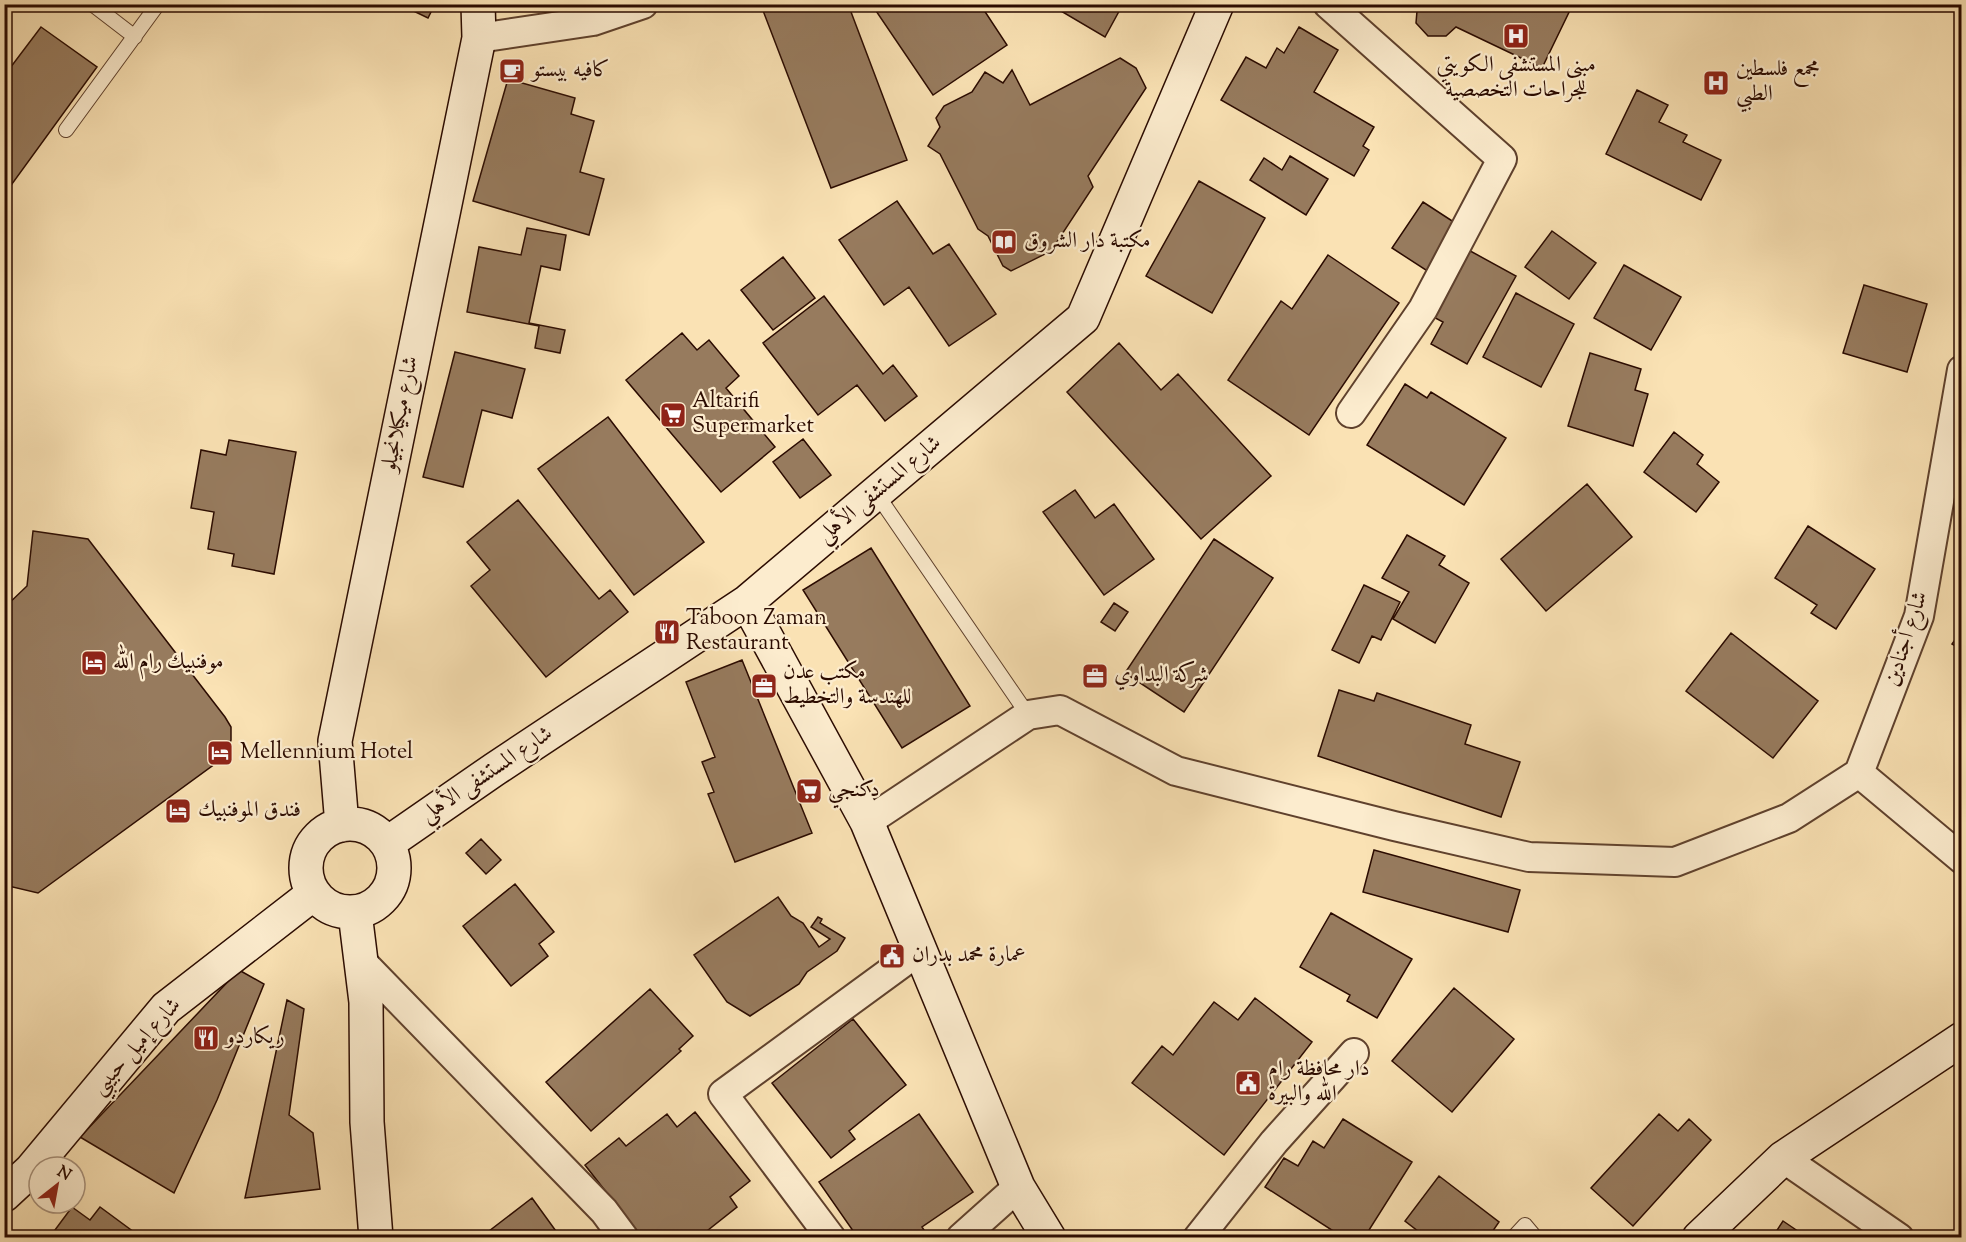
<svg xmlns="http://www.w3.org/2000/svg" width="1966" height="1242" font-family="'Sorts Mill Goudy',Amiri,serif">
<style>
.building{fill:#977b5e;stroke:#2b0b00;stroke-width:1.5}
.lines{fill:none;stroke-linecap:round;stroke-linejoin:round}
.lane-casing{stroke:#5f412d;stroke-width:16}
.street-casing{stroke:#5f412d;stroke-width:32}
.secondary-casing{stroke:#2b0b00;stroke-width:36}
.lane{stroke:#fcecce;stroke-width:14}
.street{stroke:#fcecce;stroke-width:28}
.secondary{stroke:#fcecce;stroke-width:33}
.labels{text-anchor:middle;dominant-baseline:central;stroke-width:4.5;stroke-linejoin:round;paint-order:stroke}
.poi-label{font-size:22px;fill:#2b0b00;stroke:#fcecce;text-anchor:start}
.street-label{font-size:22px;fill:#2b0b00;stroke:#fcecce}
</style>
<rect width="100%" height="100%" fill="#fae2b4"/>
<filter id="stains"><feTurbulence type="fractalNoise" baseFrequency=".00333" numOctaves="4"/><feColorMatrix values="0 0 0 0 .2 0 0 0 0 .09 0 0 0 0 .02 0 0 0 .5 -.17"/></filter>
<radialGradient id="worn" r=".72"><stop offset=".6" stop-color="#630" stop-opacity="0"/><stop offset="1" stop-color="#630" stop-opacity=".3"/></radialGradient>
<!-- building -->
<path class="building" d="M399 4H435L428 18Z
M771 4H848L907 160 831 188 762 8Z
M880 4H980L1007 45 933 95 874 8Z
M1049 4H1123L1105 37Z
M1402 4H1573L1542 68 1456 27 1446 36H1428L1416 23 1417 11Z
M41 27 97 67 4 195V76Z
M1299 27 1338 50 1314 92 1374 127 1363 146 1369 150 1354 176 1221 100 1246 57 1266 68 1277 48 1284 53Z
M1120 58 1136 68 1146 88 1088 176 1093 187 1051 251 1011 271 1003 266 988 236 978 229 940 154 928 146 940 127 936 118 944 106 972 92 985 72 1003 83 1012 70 1030 105Z
M508 79 575 98 571 114 594 121 580 172 604 179 589 235 473 201Z
M1637 90 1668 105 1659 122 1687 135 1683 142 1721 160 1701 200 1606 154Z
M1290 156 1328 179 1306 215 1250 180 1264 158 1282 170Z
M1199 181 1265 218 1212 313 1146 276Z
M897 201 933 254 949 244 996 314 949 346 909 287 884 305 839 240Z
M1423 202 1463 228 1432 274 1392 248Z
M527 228 566 235 560 270 541 266 529 323 565 330 560 353 535 348 539 326 467 312 479 247 521 255Z
M1552 231 1596 263 1569 299 1525 267Z
M1463 247 1516 276 1467 364 1431 344 1443 322 1426 313Z
M1328 255 1399 303 1309 435 1228 380 1281 301 1292 309Z
M783 257 815 298 773 330 741 290Z
M1624 265 1681 297 1651 350 1594 318Z
M1864 285 1927 304 1907 372 1843 353Z
M1516 293 1574 324 1541 387 1483 357Z
M824 296 883 374 893 365 917 396 885 421 857 385 818 415 763 343Z
M682 333 697 350 709 340 739 376 726 388 775 447 721 492 626 380Z
M1119 343 1161 390 1178 374 1271 476 1201 539 1067 392Z
M455 352 525 369 512 418 482 410 463 487 423 477Z
M1590 353 1641 369 1635 390 1648 394 1633 446 1568 426Z
M1405 384 1427 398 1431 392 1506 438 1464 505 1367 445Z
M608 417 704 542 634 595 538 469Z
M1674 432 1703 455 1697 464 1719 482 1696 512 1644 472Z
M803 439 831 475 800 498 773 462Z
M229 440 296 452 274 574 232 566 234 554 208 549 214 512 191 508 201 450 226 455Z
M1587 484 1632 537 1546 611 1501 559Z
M1075 490 1095 518 1114 504 1154 559 1104 595 1043 512Z
M518 500 599 599 610 590 628 612 546 677 471 586 490 570 467 542Z
M1808 526 1875 569 1836 629 1811 613 1817 605 1775 578Z
M33 531 88 539 225 717 231 727V740L227 751 219 761 38 893 4 885V608L27 586Z
M1407 535 1445 556 1439 565 1469 583 1435 643 1393 619 1409 592 1382 578Z
M1214 539 1273 578 1184 712 1125 673Z
M871 548 970 706 902 748 803 590Z
M1364 585 1400 602 1381 640 1372 636 1359 663 1332 650Z
M1114 603 1128 612 1115 631 1101 622Z
M1962 630V650L1952 644Z
M1731 633 1818 701 1773 758 1686 691Z
M742 660 812 833 735 862 708 794 714 792 702 762 715 757 686 682Z
M1339 690 1374 701 1377 693 1471 725 1465 744 1520 762 1501 817 1318 756Z
M481 839 501 860 486 874 466 853Z
M1374 850 1520 890 1508 932 1363 892Z
M515 884 554 932 539 944 548 956 511 986 463 926Z
M778 897 791 916 803 923 819 947 830 939 811 927 818 917 822 919 820 923 845 938 837 951 807 972 799 984 750 1016 727 1002 694 955Z
M1331 913 1412 959 1377 1018 1347 1001 1350 995 1300 967Z
M239 970 264 984 217 1100 174 1193 80 1137Z
M1454 988 1514 1039 1452 1112 1392 1061Z
M650 989 693 1036 679 1049 681 1051 591 1131 546 1082Z
M1255 998 1312 1042 1224 1155 1132 1083 1162 1046 1173 1055 1214 1002 1238 1020Z
M287 1000 304 1009 289 1115 313 1133 320 1189 245 1198Z
M853 1019 906 1085 849 1131 855 1139 831 1158 772 1083Z
M695 1112 750 1181 730 1197 737 1207 698 1238H642L585 1165 619 1138 626 1146 667 1114 677 1127Z
M919 1114 973 1192 922 1227 929 1238H858L819 1182Z
M1659 1114 1678 1131 1689 1119 1711 1140 1633 1226 1591 1188Z
M1343 1119 1412 1162 1364 1238H1344L1265 1187 1284 1158 1298 1166 1313 1141 1324 1148Z
M1439 1176 1499 1222 1488 1238H1427L1405 1221Z
M532 1198 561 1238H480Z
M72 1207 90 1220 100 1207 142 1238H49Z
M1783 1221 1808 1238H1772Z"/>
<g class="lines">
<defs>
<path id="lane" d="M92 4 135 37
M66 130 158 4
M876 493 1028 715
M1513 1238 1525 1225 1536 1238"/>
<path id="street" d="M1328 4 1502 159 1423 309 1351 413
M479 38 593 21 643 4
M1962 370 1919 616 1859 773 1962 859
M867 822 1028 715 1060 710 1176 771 1394 826 1529 857 1675 862 1789 818 1859 773
M361 961 604 1211 624 1238
M1783 1158 1899 1238
M831 1238 723 1094 920 950
M961 1238 1018 1187
M1198 1238 1274 1142 1354 1053"/>
<path id="secondary" d="M747 602 867 822 1018 1187 1049 1238
M306 868a44 44 0 1 1 88 0a44 44 0 1 1-88 0Z
M342 825 335 741 479 38 478 4
M388 843 495 769 747 602 1083 318 1217 4
M355 913 366 1002 367 1122 376 1238
M4 1195 31 1170 166 1008 313 894
M1699 1238 1783 1158 1962 1039"/>
</defs>
<!-- lane casing -->
<use href="#lane" class="lane-casing"/>
<!-- street casing -->
<use href="#street" class="street-casing"/>
<!-- secondary casing -->
<use href="#secondary" class="secondary-casing"/>
<!-- lane -->
<use href="#lane" class="lane"/>
<!-- street -->
<use href="#street" class="street"/>
<!-- secondary -->
<use href="#secondary" class="secondary"/>
</g>
<!-- icons -->
<defs>
<symbol id="hospital-square" viewBox="-11 -11 22 22"><rect x="-9" y="-9" width="18" height="18" rx="4" fill="#8f2418" stroke="#fcecce"/><path d="M-5-5h3v3.5h4V-5h3V5h-3V1.5h-4V5h-3Z" fill="#fff"/></symbol>
<symbol id="cafe-square" viewBox="-11 -11 22 22"><rect x="-9" y="-9" width="18" height="18" rx="4" fill="#8f2418" stroke="#fcecce"/><path d="M-5.5-4.5H6V0H3Q3 3.5 0 3.5H-2.5Q-5.5 3.5-5.5 0ZM3-3.2v2h1.7v-2ZM-6 4.5H4V6H-6Z" fill="#fff"/></symbol>
<symbol id="library-square" viewBox="-11 -11 22 22"><rect x="-9" y="-9" width="18" height="18" rx="4" fill="#8f2418" stroke="#fcecce"/><path d="M-6-4Q-3-5.5-.7-3.5V5Q-3 3-6 4ZM6-4Q3-5.5 .7-3.5V5Q3 3 6 4Z" fill="#fff"/></symbol>
<symbol id="supermarket-square" viewBox="-11 -11 22 22"><rect x="-9" y="-9" width="18" height="18" rx="4" fill="#8f2418" stroke="#fcecce"/><path d="M-6-5.5h2.5l.6 2H6L4.5 2H-2.5L-4.4-4H-6ZM-1.5 3.2a1.3 1.3 0 1 0 .1 0ZM3 3.2a1.3 1.3 0 1 0 .1 0Z" fill="#fff"/></symbol>
<symbol id="restaurant-square" viewBox="-11 -11 22 22"><rect x="-9" y="-9" width="18" height="18" rx="4" fill="#8f2418" stroke="#fcecce"/><path d="M-5-6h1v4h1v-4h1v4h1v-4h1v5L-1.5 .5V6h-2V.5L-5-1ZM5-6V6H3V1.5H1.5Q1.5-4 5-6Z" fill="#fff"/></symbol>
<symbol id="hotel-square" viewBox="-11 -11 22 22"><rect x="-9" y="-9" width="18" height="18" rx="4" fill="#8f2418" stroke="#fcecce"/><path d="M-6-4.5h1.5V1H6V5H4.5V3h-9V5H-6ZM-4 0a1.8 1.8 0 1 1 3.6 0ZM.5 0V-2.5h3Q6-2.5 6 0Z" fill="#fff"/></symbol>
<symbol id="office-square" viewBox="-11 -11 22 22"><rect x="-9" y="-9" width="18" height="18" rx="4" fill="#8f2418" stroke="#fcecce"/><path d="M-6-3h4V-5.5h4V-3h4V5H-6ZM-1-4.5V-3h2v-1.5ZM-6 0V1H6V0Z" fill="#fff"/></symbol>
<symbol id="civic-square" viewBox="-11 -11 22 22"><rect x="-9" y="-9" width="18" height="18" rx="4" fill="#8f2418" stroke="#fcecce"/><path d="M-.6-6.5H3V-4.5H.6V-3L4-1V1h2V6H-6V1h2V-1L-.6-3ZM-1.2 2.5V6h2.4V2.5Z" fill="#fff"/></symbol>
</defs>
<g fill-rule="evenodd">
<use href="#hospital-square" x="1501" y="21" width="30" height="30"/>
<use href="#cafe-square" x="497" y="56" width="30" height="30"/>
<use href="#hospital-square" x="1701" y="68" width="30" height="30"/>
<use href="#library-square" x="989" y="227" width="30" height="30"/>
<use href="#supermarket-square" x="658" y="400" width="30" height="30"/>
<use href="#restaurant-square" x="652" y="617" width="30" height="30"/>
<use href="#hotel-square" x="79" y="648" width="30" height="30"/>
<use href="#office-square" x="1080" y="661" width="30" height="30"/>
<use href="#office-square" x="749" y="671" width="30" height="30"/>
<use href="#hotel-square" x="205" y="738" width="30" height="30"/>
<use href="#supermarket-square" x="794" y="776" width="30" height="30"/>
<use href="#hotel-square" x="163" y="796" width="30" height="30"/>
<use href="#civic-square" x="877" y="941" width="30" height="30"/>
<use href="#restaurant-square" x="191" y="1023" width="30" height="30"/>
<use href="#civic-square" x="1233" y="1068" width="30" height="30"/>
</g>
<g class="labels">
<!-- poi labels -->
<g class="poi-label">
<text x="1516" y="66" text-anchor="middle">مبنى المستشفى الكويتي<tspan x="1516" dy="25">للجراحات التخصصية</tspan></text>
<text x="1736" y="70">مجمع فلسطين<tspan x="1736" dy="25">الطبي</tspan></text>
<text x="532" y="71">كافيه بيستو</text>
<text x="1024" y="242">مكتبة دار الشروق</text>
<text x="692" y="402">Altarifi<tspan x="692" dy="25">Supermarket</tspan></text>
<text x="686" y="619">Taboon Zaman<tspan x="686" dy="25">Restaurant</tspan></text>
<text x="113" y="663">موفنبيك رام الله</text>
<text x="783" y="673">مكتب عدن<tspan x="783" dy="25">للهندسة والتخطيط</tspan></text>
<text x="1114" y="676">شركة البداوي</text>
<text x="240" y="753">Mellennium Hotel</text>
<text x="828" y="791">دكنجي</text>
<text x="198" y="811">فندق الموفنبيك</text>
<text x="912" y="956">عمارة محمد بدران</text>
<text x="226" y="1038">ريكاردو</text>
<text x="1268" y="1070">دار محافظة رام<tspan x="1268" dy="25">الله والبيرة</tspan></text>
</g>
<!-- street labels -->
<g class="street-label">
<text transform="translate(401 414) rotate(-79)">شارع ميكيلانجيلو</text>
<text transform="translate(880 490) rotate(-40)">شارع المستشفى الأهلي</text>
<text transform="translate(1907 639) rotate(-72)">شارع أجنادين</text>
<text transform="translate(487 775) rotate(-34)">شارع المستشفى الأهلي</text>
<text transform="translate(137 1047) rotate(-48)">شارع إميل حبيبي</text>
</g>
</g>
<!-- margin -->
<rect width="1966" height="1242" fill="none" stroke="#fae2b4" stroke-width="24"/>
<rect x="6" y="6" width="1954" height="1230" fill="none" stroke="#2b0b00" stroke-width="3"/>
<rect x="12" y="12" width="1942" height="1218" fill="none" stroke="#2b0b00" stroke-width="1.5"/>
<!-- north arrow -->
<g transform="translate(57 1185) rotate(31)"><circle r="28" fill="#fcecce" stroke="#a8927c" stroke-width="1.5"/>
<path d="M0-4.5L10 22L0 15L-10 22Z" fill="#8f2418"/>
<text y="-9" font-size="16" font-weight="bold" text-anchor="middle" fill="#2b0b00">N</text>
</g>
<rect width="100%" height="100%" filter="url(#stains)"/>
<rect width="100%" height="100%" fill="url(#worn)"/>
</svg>
